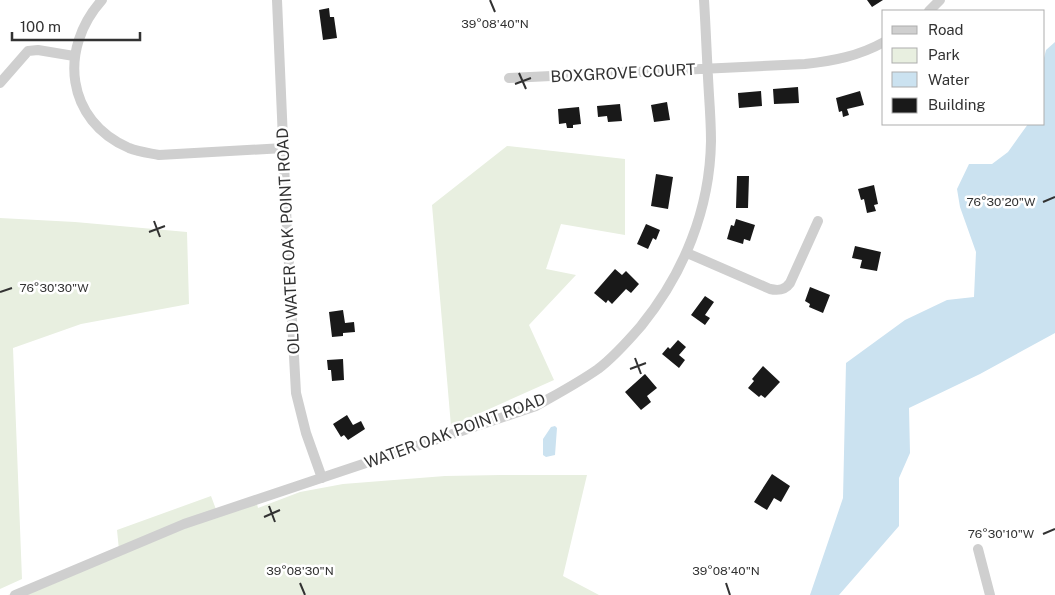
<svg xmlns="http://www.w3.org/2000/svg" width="1055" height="595" font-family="'Public Sans',sans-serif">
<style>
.green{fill:#e8efe0}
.water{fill:#cbe2f0}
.building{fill:#191919}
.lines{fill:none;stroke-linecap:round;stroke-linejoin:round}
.minor{stroke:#cfcfcf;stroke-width:10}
.ticks{fill:none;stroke:#323232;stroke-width:2}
.labels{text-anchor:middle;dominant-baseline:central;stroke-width:5;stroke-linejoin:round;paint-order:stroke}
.street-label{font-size:16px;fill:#323232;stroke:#fff}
.ticks-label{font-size:12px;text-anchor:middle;fill:#323232;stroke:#fff;stroke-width:5;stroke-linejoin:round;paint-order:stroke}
</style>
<rect width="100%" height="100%" fill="#fff"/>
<!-- green -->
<path class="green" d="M507 146 625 159V235L561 224 546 269 576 275 529 325 554 380 451 426 432 205Z
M0 218 75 222 187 232 189 304 81 324 13 348 22 579 0 589Z
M501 475H587L563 576 599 595H8L119 550 117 530 211 496 217 512 256 500 258 508 300 492 343 484 445 476Z"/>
<!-- water -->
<path class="water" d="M1055 42V333L980 374 909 408 910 453 899 478V526L839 595H810L843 498 846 363 905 320 947 300 974 297 976 252 960 207 957 189 969 164H992L1008 152 1028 124H1044V58L1046 50Z
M555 426 557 428 555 455 546 457 543 455V439L551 427Z"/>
<!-- building -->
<path class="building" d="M867 0H883L872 7Z
M329 8 330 17H334L337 38 323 40 319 10Z
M798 87 799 103 774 104 773 89Z
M761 91 762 106 739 108 738 93Z
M860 91 864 105 847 109 849 115 843 117 842 111 839 112 836 98Z
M667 102 670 120 654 122 651 105Z
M620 104 622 121 608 122 607 116 598 117 597 106Z
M579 107 581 124 573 125V128H567L566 123 559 124 558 109Z
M656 174 673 177 668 209 651 206Z
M737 176H749L748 208H736Z
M874 185 878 204 874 205 876 211 867 213 864 199 861 200 858 189Z
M736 219 755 225 750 241 744 239 743 244 727 239 731 225 734 226Z
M646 224 660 230 656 240 653 238 648 249 637 244Z
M855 246 881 252 877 271 860 268 862 260 852 258Z
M615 269 622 275 626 271 639 284 631 293 626 289 612 304 608 300 606 303 594 293Z
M810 287 830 295 823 313 809 307 810 304 805 301Z
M705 296 714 302 705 315 710 318 705 325 691 315Z
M343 310 345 323 354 322 355 332 343 333V336L332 337 329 312Z
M678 340 686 347 679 355 685 360 679 368 662 354 668 347 670 349Z
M343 359 344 380 332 381 331 370H328L327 360Z
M763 366 780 382 765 398 761 395 759 397 748 388 754 381 752 379Z
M645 374 657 388 647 396 651 402 641 410 625 392Z
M347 415 353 425 361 421 365 429 348 440 344 435 341 437 333 424Z
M772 474 790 486 781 502 774 498 767 510 754 502Z"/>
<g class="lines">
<!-- minor -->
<path class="minor" d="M102 0C58 49 66 121 129 148 139 152 149 153 159 155L284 148
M277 0 286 210 296 393 306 433 322 478
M929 11 940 0
M509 78 805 64C833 61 859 56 884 42
M0 83 28 51 38 50 74 56
M687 253 770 289C779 291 785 290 790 283L818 221
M978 549 990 595
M15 595 184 524 536 406C557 394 578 383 598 369 614 357 628 341 641 326 684 273 710 209 711 141 711 126 710 110 709 95 707 63 706 32 704 0"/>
</g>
<!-- ticks -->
<path class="ticks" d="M490 0 495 12M519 73 526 89M515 84 531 78M1043 202 1055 197M154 221 160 237M149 232 165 226M0 292 12 288M635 358 641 374M630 369 646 363M269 506 275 522M264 517 280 510M1043 534 1055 529M300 583 305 595M726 583 730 595"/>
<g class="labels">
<!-- street labels -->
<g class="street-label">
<text transform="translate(623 73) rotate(-3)">BOXGROVE COURT</text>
<text transform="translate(288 241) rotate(-93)">OLD WATER OAK POINT ROAD</text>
<text transform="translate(455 431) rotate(-20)">WATER OAK POINT ROAD</text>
</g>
</g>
<g class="ticks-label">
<text x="495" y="28">39°08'40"N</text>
<text x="1001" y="206">76°30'20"W</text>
<text x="54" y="292">76°30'30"W</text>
<text x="1001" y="538">76°30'10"W</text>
<text x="300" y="575">39°08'30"N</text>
<text x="726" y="575">39°08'40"N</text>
</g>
<!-- legend -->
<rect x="882" y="10" width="162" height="115" fill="#ffffff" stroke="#adadad"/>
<rect x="892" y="26" width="25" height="8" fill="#cfcfcf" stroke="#adadad"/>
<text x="928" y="35" font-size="15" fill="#323232">Road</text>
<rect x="892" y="48" width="25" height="15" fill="#e8efe0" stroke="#adadad"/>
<text x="928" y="60" font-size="15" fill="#323232">Park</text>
<rect x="892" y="72" width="25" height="15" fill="#cbe2f0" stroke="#adadad"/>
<text x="928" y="85" font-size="15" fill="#323232">Water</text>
<rect x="892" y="98" width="25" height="15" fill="#191919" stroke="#adadad"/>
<text x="928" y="110" font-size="15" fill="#323232">Building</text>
<!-- scale -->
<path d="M12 32v8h128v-8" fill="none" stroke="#323232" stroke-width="2.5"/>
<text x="20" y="32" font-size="15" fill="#323232" stroke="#ffffff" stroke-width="4" paint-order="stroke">100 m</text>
</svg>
